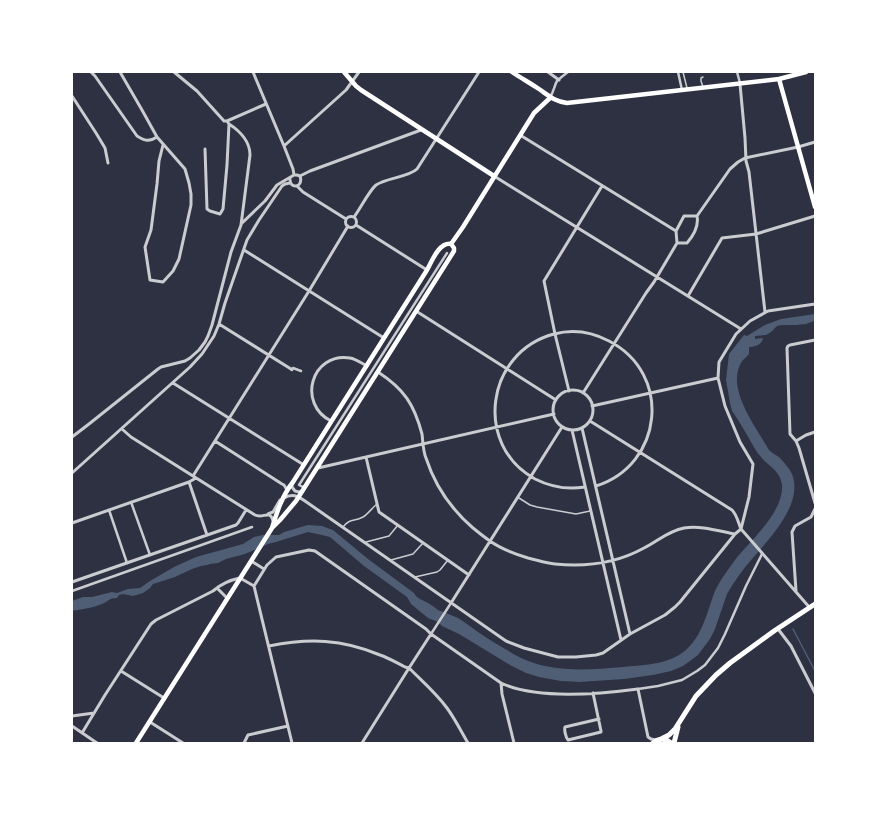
<svg xmlns="http://www.w3.org/2000/svg" width="887" height="815" font-family="'Roboto Condensed',sans-serif">
<style>
.water{fill:#4f5d75}
.lines{fill:none;stroke-linecap:round;stroke-linejoin:round}
.stream{stroke:#4f5d75;stroke-width:1.5}
.service{stroke:#caccd0;stroke-width:1.5}
.pedestrian{stroke:#caccd0;stroke-width:2.5}
.minor{stroke:#caccd0;stroke-width:3}
.secondary{stroke:#fff;stroke-width:4.5}
.primary{stroke:#fff;stroke-width:5}
</style>
<rect width="100%" height="100%" fill="#2d3142"/>
<!-- water -->
<path class="water" d="M815 314V323L814 321 806 324 796 325H782L777 326 771 332 766 335 755 336V339L762 338 763 339C761 345 755 347 749 347V354C747 357 743 359 741 363 726 389 756 427 769 450 772 453 776 455 779 457 784 462 789 468 792 474 804 504 769 539 752 559 742 570 734 582 727 594L715 629 710 639 698 655 683 666 671 671 653 675 624 679 579 682 561 681 539 677 526 673 510 665 459 634 442 626 438 622 428 618 411 604 407 597 364 566 330 537 322 535 308 532 276 542 268 544 245 554 226 559 218 563 210 564 207 565 201 566 192 569 175 577 153 584 150 588 143 593 133 596 123 594 119 595 117 598C109 598 109 601 102 604 93 608 82 609 72 611V601L83 597H92L112 592 117 593 128 589 140 588 150 581 174 567 196 557 243 544 254 537 263 535H279L284 532 308 525 322 526 333 530 368 559 414 593C417 599 423 600 428 603 432 605 435 608 438 610 445 613 452 615 458 618 465 622 471 627 478 632 491 641 505 649 519 657 551 673 588 670 623 667 641 665 663 665 679 655 702 641 706 614 715 591 720 580 728 570 735 560 750 541 784 512 782 485 780 470 769 467 761 457 757 453 754 447 751 442 745 431 739 421 732 411L730 403 726 380 729 354 744 335 747 336 765 325 781 319Z"/>
<g class="lines">
<!-- stream -->
<path class="stream" d="M793 629 815 671"/>
<!-- service -->
<path class="service" d="M683 72 687 88
M703 87 701 81V78L703 77
M519 498 530 505 537 507 576 514 590 511
M343 527C350 518 354 522 363 517 368 514 372 508 377 504
M366 542 389 536 398 525
M391 560 413 554 423 543
M415 577 437 572 440 570 448 560"/>
<!-- pedestrian -->
<path class="pedestrian" d="M678 72 682 90
M737 72 740 83
M550 97C554 92 554 86 557 81 560 78 564 75 568 72
M291 369 292 370 293 368 301 371
M303 487 299 485 447 253
M131 502 150 555
M109 510 127 563
M72 591 252 527
M431 634 451 603
M638 689 658 686 682 680 697 671 705 665 718 648 725 634 746 586 762 554"/>
<!-- minor -->
<path class="minor" d="M91 72 95 76 137 136C145 141 149 142 157 137
M120 72 142 110 157 137 185 169 189 183 191 194V205L179 259 173 271 163 282 150 280 145 247 151 230 157 184 159 161 163 145
M174 72 197 91 224 121H227L266 104
M253 72 284 146 293 169 294 175
M548 72 559 80
M740 84 745 138 746 161 749 172 765 312
M72 96 96 133 105 148 108 163
M520 135 676 231
M284 146 346 90 359 72
M205 149 207 209 210 211 220 214 223 209 227 165 229 124 227 121
M300 176 310 171 421 130
M494 176 741 329
M290 178C289 190 304 188 300 176
M297 186 303 192 346 219
M697 216 730 169 738 162 745 158 798 147 815 142
M345.5 222a5.5 5.5 0 1 1 11 0a5.5 5.5 0 1 1-11 0Z
M354 217C360 209 369 191 376 185 386 178 409 177 417 169L479 72
M241 224 265 201 277 185 294 175H297L300 176
M356 225 427 270
M677 243 676 231 684 216H697
M677 243H687C694 235 699 226 697 216
M244 250 384 338
M688 296 722 238 756 234 815 216
M416 311 556 400
M219 324 291 369
M815 340 790 345 788 346 787 348 790 434 796 441 799 448 815 503
M378 372C404 389 414 404 422 434 423 442 423 451 426 458 435 486 451 509 473 528 478 532 484 537 490 541 501 549 515 554 528 558 537 560 546 563 555 564 585 567 617 563 644 548 658 541 668 531 684 528 700 525 719 531 735 534
M173 383 304 465
M553 410a20 20 0 1 1 40 0a20 20 0 1 1-40 0Z
M569 391 555 334 544 281 602 186
M583 393 646 293 654 282 677 243
M592 406 718 378
M331 421C297 404 311 352 350 358 356 359 361 363 367 366
M590 421 732 510C737 515 738 522 741 529L810 608
M582 428 630 634
M122 429 131 437 255 515C263 519 270 509 273 521
M572 430 621 640
M72 437 89 424 158 369 161 367 185 361 190 358 199 350 205 342 208 336 212 325 231 252 241 225 250 155C250 142 240 131 229 124
M215 441 282 484 284 485 287 490
M796 441 806 435 815 432
M366 457 379 512 469 575
M318 468 554 414
M72 473 190 367 202 354 214 336 219 324 225 303 247 240 259 220 282 186 285 184 290 183
M193 476 309 291 348 226
M189 482 207 535
M292 484V487L295 491 299 492 303 491
M585 487C567 490 551 487 535 479 473 445 486 352 554 334 573 329 592 332 609 341 673 374 663 465 596 486
M284 498C292 493 298 496 305 501L506 641 524 648 558 657H576L596 655 603 653 630 634 665 615 675 607 680 602 735 534 741 529
M268 514 273 512 280 500
M72 523 189 482 196 478
M741 529 749 497 753 464 740 442 725 406 718 378 719 362 736 334 750 321 768 311 815 304
M251 561 264 569
M72 582 236 525 238 523 246 510
M254 586 267 565 276 557 309 550 315 551 426 629 431 634 501 683C536 700 600 694 638 689L648 737 651 739 656 740
M217 588 227 598
M796 591 792 532 795 526 811 517 815 509
M451 603 562 427
M778 629 791 646 815 693
M269 646C309 638 342 639 380 655 389 658 397 663 405 667L409 668C422 681 436 693 447 708 455 719 461 731 468 743
M121 671 164 698
M501 683 502 694 514 743
M593 693 601 731V732L568 740C566 738 564 730 565 727L599 719
M72 716 94 713
M150 722 183 743
M72 726 97 743
M82 733 105 695 151 624 156 620 213 591C221 584 230 580 240 578L254 586 292 743
M244 743 248 735 288 726
M362 743 409 668 431 634"/>
<!-- secondary -->
<path class="secondary" d="M344 72 356 86 361 90 494 176
M512 72C521 78 530 83 539 89 549 96 554 101 567 103L779 79 806 72
M779 79 815 207
M451 244 463 227 534 113 550 98
M272 528C277 512 282 496 293 482L427 270C432 261 439 242 451 244
M136 743 272 528 280 520 296 501 454 251V248L451 244"/>
<!-- primary -->
<path class="primary" d="M661 739 669 735 675 729 696 696 716 675 730 663 774 631 815 604
M653 743C659 738 665 738 671 743
M674 743 678 727"/>
</g>
<!-- border -->
<rect width="887" height="815" fill="none" stroke="#ffffff" stroke-width="146"/>
</svg>
